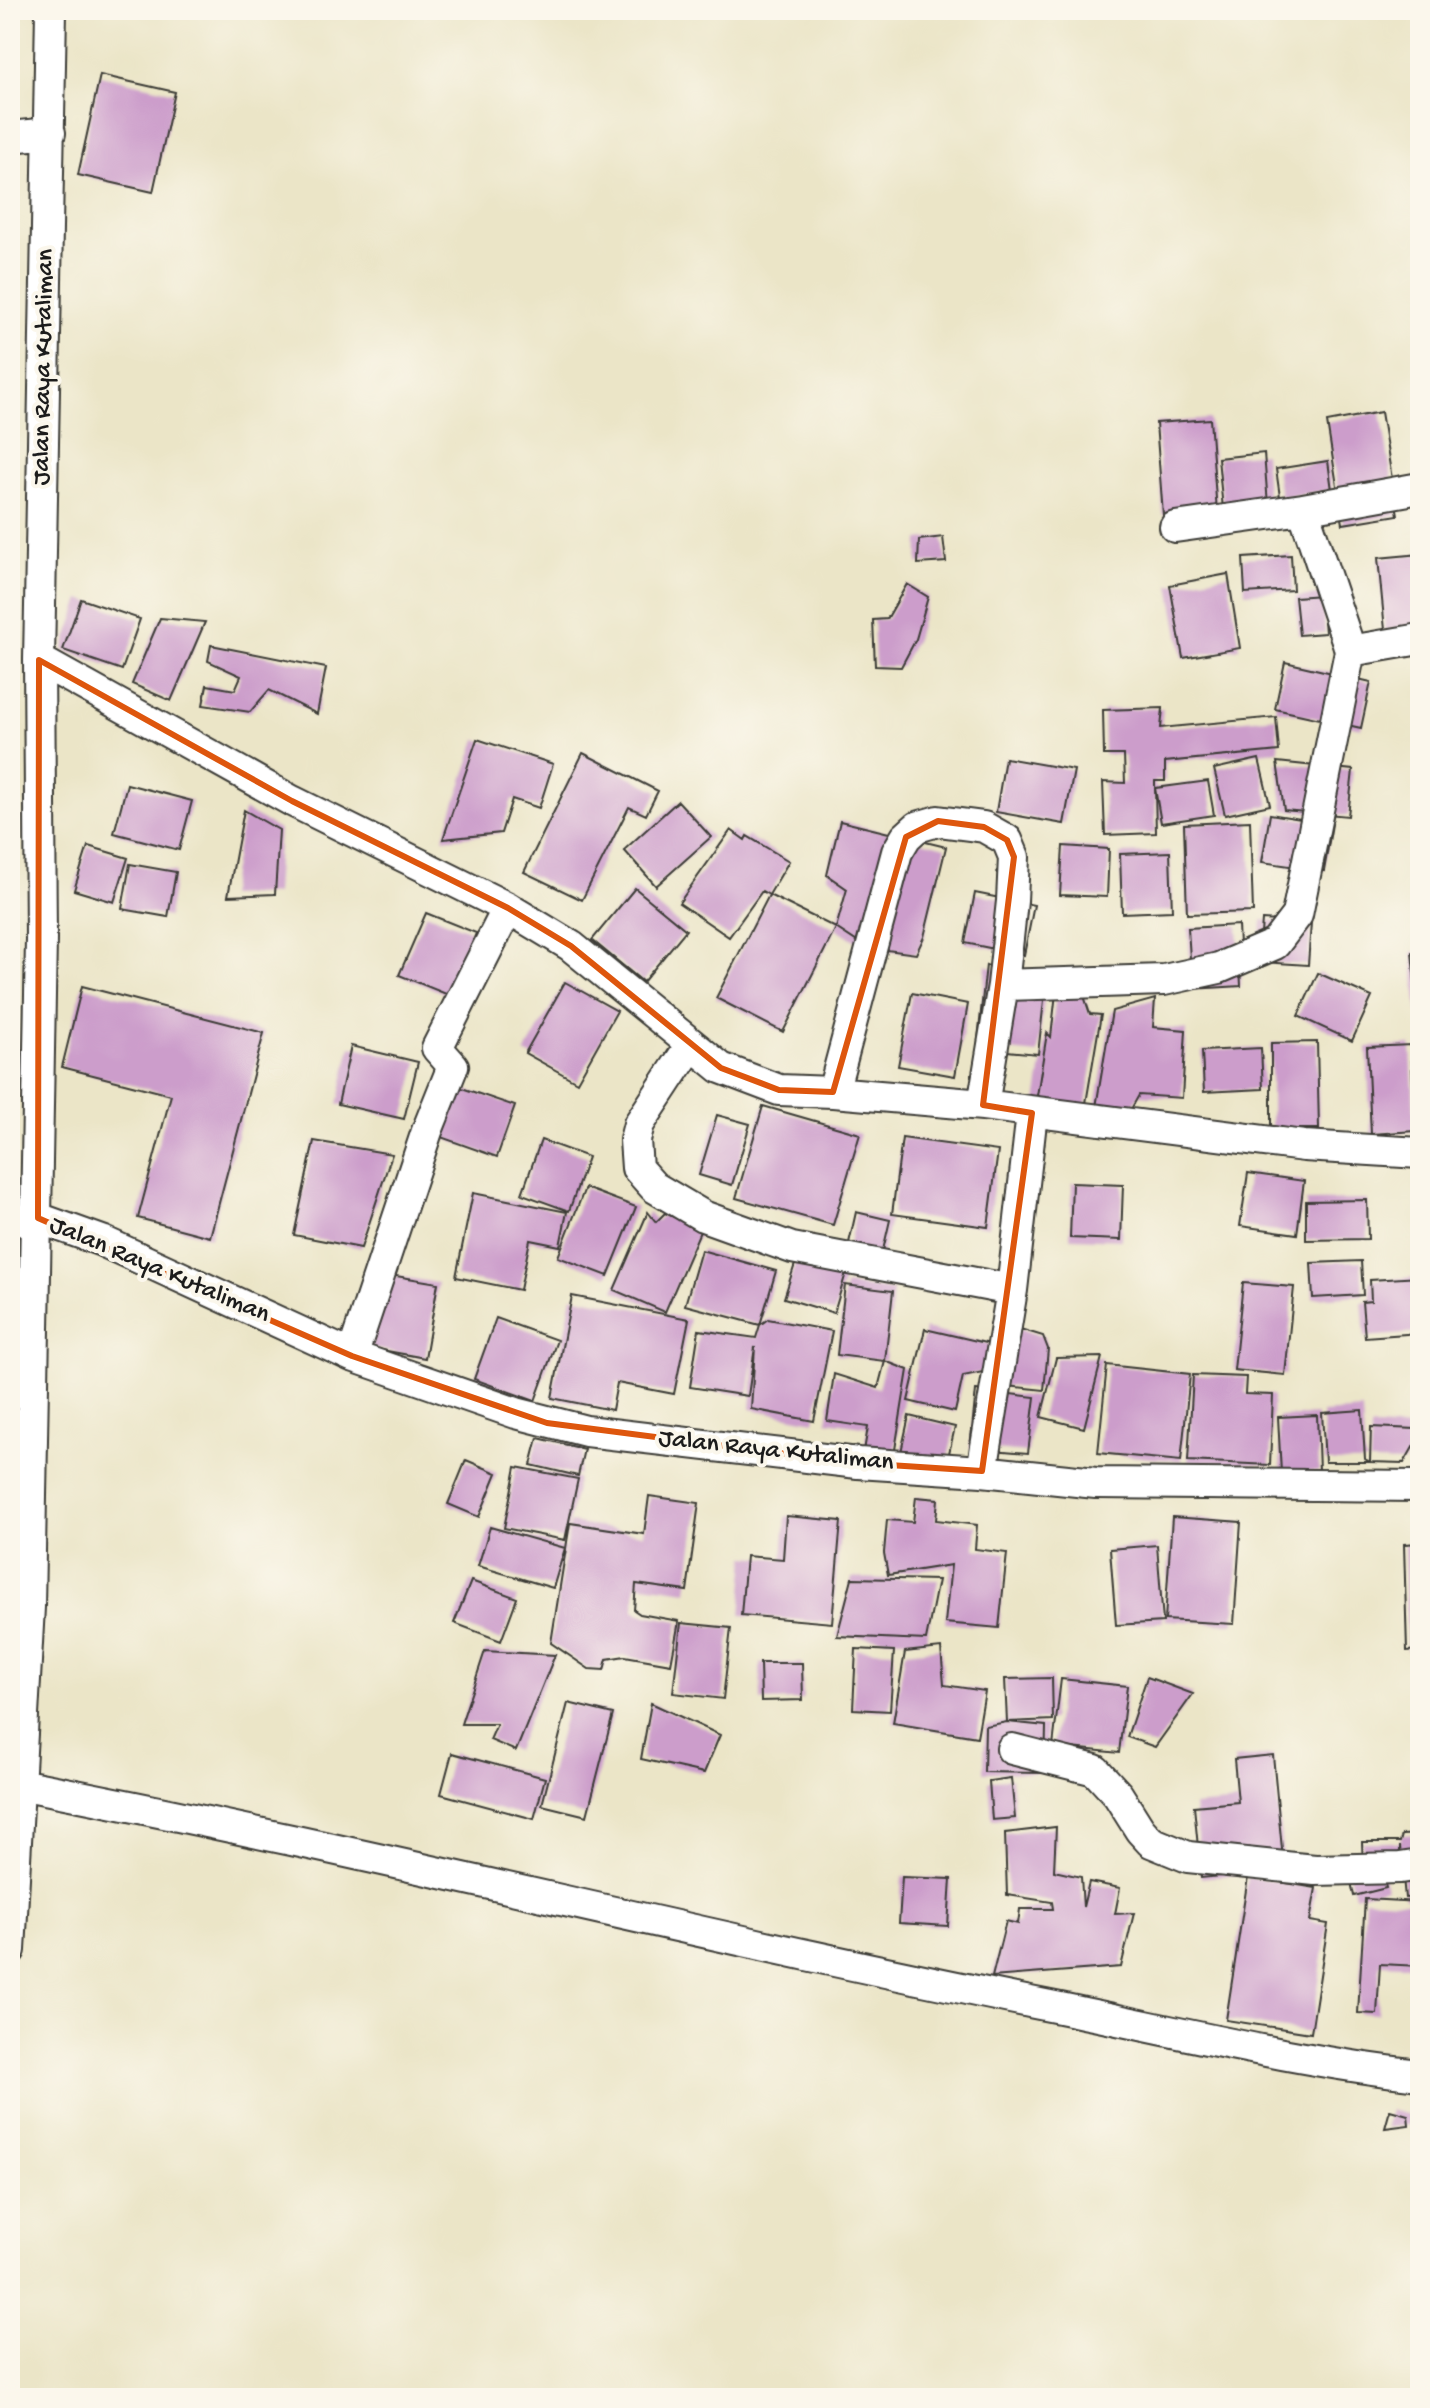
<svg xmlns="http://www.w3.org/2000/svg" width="1430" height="2408" font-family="'Gochi Hand',sans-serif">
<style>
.building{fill:#cc9dcb}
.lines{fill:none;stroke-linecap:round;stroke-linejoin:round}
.street-casing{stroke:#3b3a36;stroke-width:34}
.street{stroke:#fff;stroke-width:30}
.marked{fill:none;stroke:#de560d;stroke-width:6;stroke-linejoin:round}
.labels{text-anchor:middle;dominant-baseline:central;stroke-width:8;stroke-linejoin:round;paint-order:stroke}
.street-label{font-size:26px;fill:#1c1c1c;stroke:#fbf7ec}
</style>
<rect width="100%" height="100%" fill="#fbf7ec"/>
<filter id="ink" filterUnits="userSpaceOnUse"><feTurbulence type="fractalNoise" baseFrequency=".0125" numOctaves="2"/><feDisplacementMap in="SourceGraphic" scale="16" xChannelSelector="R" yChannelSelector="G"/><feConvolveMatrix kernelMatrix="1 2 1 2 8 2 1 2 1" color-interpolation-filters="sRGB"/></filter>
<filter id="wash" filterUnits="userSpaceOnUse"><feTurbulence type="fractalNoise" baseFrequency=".006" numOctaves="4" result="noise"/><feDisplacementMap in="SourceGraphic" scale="32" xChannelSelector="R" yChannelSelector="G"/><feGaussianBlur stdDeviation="1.8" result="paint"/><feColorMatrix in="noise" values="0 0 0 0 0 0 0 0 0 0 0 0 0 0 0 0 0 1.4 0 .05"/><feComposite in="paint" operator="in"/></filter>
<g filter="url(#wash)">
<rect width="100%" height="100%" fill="#ebe5c7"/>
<g id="blocks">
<!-- building -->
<path class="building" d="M100 75 175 92 153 192 78 175Z
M1381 412 1398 515 1343 524 1327 422Z
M1210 419 1217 512 1163 515 1156 423Z
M1264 453 1268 505 1223 509 1218 458Z
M1328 461 1332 490 1280 497 1276 469Z
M943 537 946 562 918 564 919 540Z
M1420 554V627L1385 630 1378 558Z
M1291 555 1293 590 1245 593 1243 558Z
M1228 574 1240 648 1183 658 1170 585Z
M907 584 928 597 916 639 901 667 875 666 873 620 887 619Z
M1322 595 1325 633 1299 635 1295 597Z
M81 599 140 619 122 670 63 650Z
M160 618 205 622 171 701 132 684Z
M211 645 326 668 317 714 269 690 250 712 203 705 207 685 235 690 241 676 208 661Z
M1285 662 1371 682 1361 728 1275 709Z
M1163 708 1161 728 1276 717 1279 751 1165 762V781H1155V788L1208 781 1214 815 1161 823 1155 788 1156 833 1105 835 1103 782 1125 783 1124 755H1104L1103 710Z
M477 739 553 764 539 808 512 799 501 833 443 839Z
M583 753 658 791 646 815 629 807 582 900 524 872Z
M1005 758 1074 770 1064 824 996 812Z
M1259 759 1270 805 1225 815 1214 769Z
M1277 762 1353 770 1348 816 1284 810Z
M127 784 192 801 179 850 114 833Z
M678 801 711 837 656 886 624 850Z
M244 810 279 830 275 894 228 896Z
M1270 814 1332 824 1324 871 1262 862Z
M840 821 946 847 924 937 916 954 865 947 836 928 847 889 827 875Z
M1250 821 1253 912 1187 914 1184 824Z
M731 830 745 840 747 836 789 861 769 895 762 891 729 937 679 903Z
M88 846 128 858 114 902 74 890Z
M1063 846 1109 849 1107 897 1060 895Z
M1170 852 1172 911 1122 913 1120 854Z
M130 864 176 872 168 917 122 909Z
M635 888 686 930 643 982 592 940Z
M975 893 1034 905 1024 955 965 943Z
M769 895 836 928 783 1032 716 998Z
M426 913 476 933 451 996 399 975Z
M1262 920 1311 923 1308 965 1259 962Z
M1238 925 1241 986 1192 989 1188 928Z
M1420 951V1014H1418L1412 952Z
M986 965 1045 991 1038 1054 977 1048Z
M1318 973 1372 997 1352 1041 1298 1016Z
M565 982 617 1011 577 1082 525 1053Z
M82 986 264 1033 210 1237 138 1218 171 1095 62 1067Z
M912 993 968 1004 955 1076 898 1066Z
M1056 993 1084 996 1090 1014 1101 1015 1085 1109 1036 1102 1047 1033 1051 1037Z
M1155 999 1153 1027 1186 1030 1182 1098 1139 1095 1126 1118 1095 1113 1112 1011Z
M1317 1042 1319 1129H1271V1043Z
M1411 1045 1415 1131 1371 1134 1367 1047Z
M351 1046 418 1062 404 1119 338 1104Z
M1261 1048 1263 1089 1204 1092 1202 1051Z
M453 1085 515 1106 497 1157 435 1135Z
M763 1106 860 1134 833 1225 736 1198Z
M717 1115 750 1124 732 1185 699 1175Z
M902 1138 998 1151 988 1227 892 1214Z
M541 1140 588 1157 569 1211 522 1194Z
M314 1141 392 1154 361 1248 294 1235Z
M1248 1173 1304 1181 1297 1234 1240 1226Z
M1072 1183 1123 1185 1121 1240 1070 1238Z
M585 1188 636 1207 608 1276 558 1257Z
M473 1193 567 1212 560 1246 530 1240 520 1290 456 1277Z
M1367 1200 1368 1239 1306 1240V1201Z
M648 1212 656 1222 665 1213 701 1229 665 1312 614 1290Z
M856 1212 890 1220 881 1259 847 1252Z
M701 1250 776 1271 760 1325 768 1319 832 1331 814 1421 751 1409 755 1347 748 1396 690 1387 699 1330 756 1338 760 1325 685 1305Z
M797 1258 846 1273 834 1313 784 1298Z
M1361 1261 1363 1295 1313 1298 1311 1263Z
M384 1274 438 1283 425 1358 371 1348Z
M1420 1277V1333L1365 1337 1362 1302 1371 1301 1370 1280Z
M1243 1283 1294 1287 1285 1375 1234 1370Z
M845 1285 893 1291 885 1361 908 1370 893 1462 863 1457 868 1427 827 1421 834 1374 878 1388 885 1361 837 1355Z
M572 1296 689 1319 674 1394 617 1383 612 1410 552 1398Z
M496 1318 557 1340 535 1401 474 1379Z
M925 1329 990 1344 983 1372 963 1376 955 1412 908 1401Z
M1020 1329 1043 1336 1048 1349 1044 1390 989 1384Z
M1102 1357 1084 1428 1041 1417 1056 1358Z
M1107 1365 1190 1374 1181 1461 1098 1453Z
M1193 1375 1246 1377 1245 1394 1273 1395 1270 1465 1188 1461Z
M976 1390 1035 1397 1028 1453 970 1448Z
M1362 1410 1365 1459 1370 1462H1325L1322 1413Z
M1317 1415 1319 1471 1281 1473 1278 1417Z
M909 1416 955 1427 947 1462 901 1452Z
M1371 1427 1416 1429V1442L1404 1463 1370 1462Z
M538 1438 584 1449 578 1476 531 1465Z
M466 1460 497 1473 479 1517 448 1504Z
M516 1467 578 1479 565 1540 504 1528Z
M649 1496 699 1503 687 1591 636 1584 634 1610 640 1614 679 1621 671 1664 625 1656 607 1659 604 1670 589 1669 551 1643 570 1523 644 1534Z
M916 1497 938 1499 936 1520 977 1525 975 1549 1007 1553 999 1628 945 1623 951 1565 888 1575 884 1553 887 1520 913 1522Z
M786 1516 841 1521 832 1623 741 1615 746 1556 783 1559Z
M1172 1517 1241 1522 1234 1624 1165 1620Z
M490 1527 565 1548 553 1588 478 1566Z
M1420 1543V1650L1407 1651 1404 1544Z
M1157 1545 1163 1622 1116 1625 1110 1549Z
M852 1578 938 1580 926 1640 837 1636Z
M471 1581 517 1598 501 1641 454 1623Z
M681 1623 731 1628 723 1699 673 1693Z
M941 1648 944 1685 985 1691 977 1737 893 1723 905 1652Z
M856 1649 894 1651 890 1711 853 1709Z
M485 1651 555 1655 516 1751 490 1740 497 1724H461Z
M760 1663H802L803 1700 761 1701Z
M1147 1677 1193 1694 1155 1747 1127 1737Z
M1052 1678 1053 1720 1007 1722 1005 1679Z
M1061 1679 1127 1686 1119 1753 1053 1746Z
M568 1703 613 1714 587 1816 542 1805Z
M651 1703 720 1735 704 1773 641 1759Z
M1007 1722 1046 1726 1045 1773 984 1772 985 1726Z
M452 1753 545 1778 534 1819 441 1794Z
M1273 1755 1284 1870 1201 1878 1194 1806 1238 1802 1234 1759Z
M1011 1778 1015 1818 992 1820 989 1781Z
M1056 1827 1054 1871 1081 1877 1083 1907 1089 1882 1120 1888 1115 1914 1134 1913 1121 1967 992 1977 1006 1921 1018 1924 1020 1909H1053L1052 1902 1007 1895 1005 1833Z
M1420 1834V1897L1405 1898 1400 1846V1868H1381L1386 1888 1354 1896 1348 1868 1363 1865 1362 1842H1400L1402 1835Z
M902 1877 951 1879 948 1926 899 1923Z
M1248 1877 1316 1888 1310 1921 1328 1924 1311 2033 1226 2020Z
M1365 1899 1420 1902V1966L1380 1964 1377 2014 1358 2013Z
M1390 2110 1408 2115 1409 2125 1385 2128Z"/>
</g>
</g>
<g filter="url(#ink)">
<use href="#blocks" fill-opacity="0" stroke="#3b3a36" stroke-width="2"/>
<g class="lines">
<defs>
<path id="street" d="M10 137 50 133
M1303 509 1420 488
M1350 651 1420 639
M39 660 292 801 508 908 571 946 721 1068 779 1090 833 1092 983 1105 1304 1146 1420 1153
M1003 985 1164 980 1219 968 1275 944 1297 915 1350 651 1348 643 1303 509 1175 527
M691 1045 639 1124 635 1140 637 1168 654 1187 703 1216 792 1248 1012 1290
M833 1092 897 852 906 837 917 827 938 821 984 827 1007 840 1014 857 1012 901 1003 985 983 1105
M10 1221 38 1218 102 1241 352 1356 516 1413 586 1431 858 1463 982 1471 1096 1483 1420 1486
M352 1356 427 1131 453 1066 437 1048 508 908
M982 1471 1012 1290 1032 1113
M1012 1749 1095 1770 1118 1795 1140 1830 1151 1842 1188 1857 1315 1870 1400 1868 1420 1865
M19 1784C368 1851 711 1939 1060 2008 1178 2032 1300 2062 1420 2075
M10 1950 29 1607 41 939 39 660 51 10"/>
</defs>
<!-- street casing -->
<use href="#street" class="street-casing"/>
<!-- street -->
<use href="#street" class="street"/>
</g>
</g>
<!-- marked area -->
<path class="marked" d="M39 660 292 801 508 908 571 946 721 1068 779 1090 833 1092 906 837 938 821 984 827 1007 840 1014 857 983 1105 1032 1113 982 1471 858 1463 547 1423 352 1356 38 1218Z"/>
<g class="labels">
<!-- street labels -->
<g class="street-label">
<text transform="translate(45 367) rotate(-89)">Jalan Raya Kutaliman</text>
<text transform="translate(159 1271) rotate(23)">Jalan Raya Kutaliman</text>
<text transform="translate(776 1452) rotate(6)">Jalan Raya Kutaliman</text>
</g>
</g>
<!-- margin -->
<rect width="1430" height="2408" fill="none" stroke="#fbf7ec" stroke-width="40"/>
</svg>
